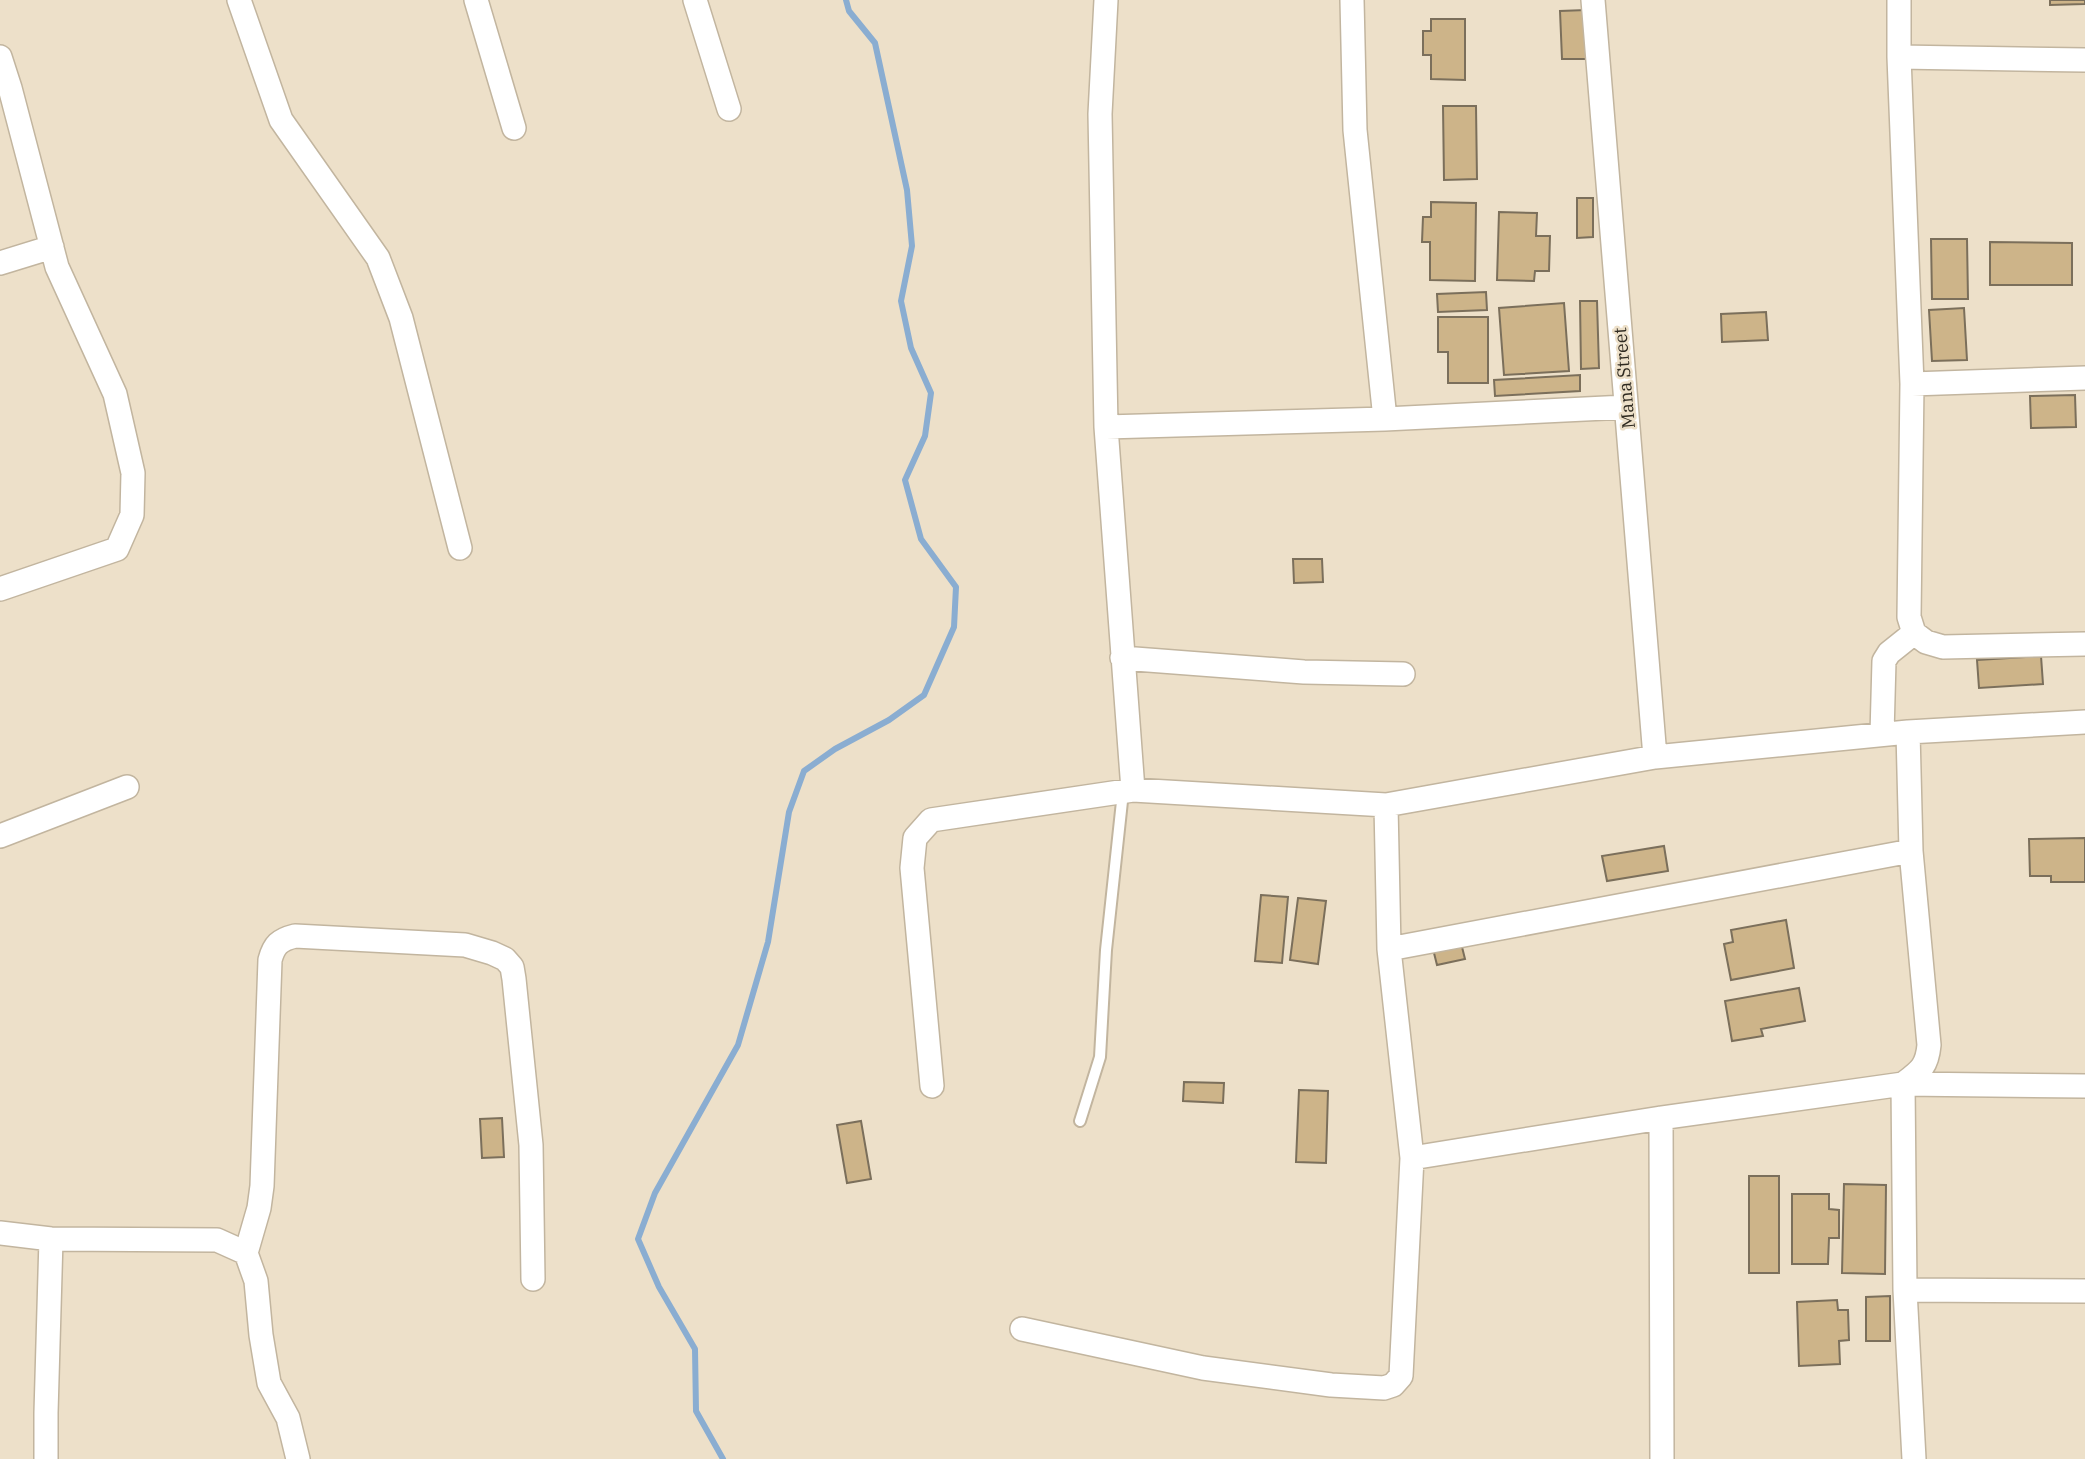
<svg xmlns="http://www.w3.org/2000/svg" width="2085" height="1459" font-family="'IBM Plex Serif',serif">
<style>
.lines{fill:none;stroke-linecap:round;stroke-linejoin:round}
.stream{stroke:#8aadd1;stroke-width:6}
.building{fill:#cdb489;stroke:#7b6f5b;stroke-width:2}
.lane-casing{stroke:#c2b59f;stroke-width:14}
.street-casing{stroke:#c2b59f;stroke-width:26}
.lane{stroke:#fff;stroke-width:10}
.street{stroke:#fff;stroke-width:23}
.labels{text-anchor:middle;dominant-baseline:central;stroke-width:5;stroke-linejoin:round;paint-order:stroke}
.street-label{font-size:18px;fill:#2f2a21;stroke:#ede0c9}
</style>
<rect width="100%" height="100%" fill="#ede0c9"/>
<g class="lines">
<!-- stream -->
<path class="stream" d="M723 1459 696 1411 695 1349 659 1287 638 1239 655 1193 738 1045 768 942 789 812 804 771 835 749 889 720 924 695 954 627 956 587 921 539 905 480 925 436 931 393 911 348 901 301 912 246 907 190 875 43 849 11 846 0"/>
</g>
<!-- building -->
<path class="building" d="M2050 0H2085V4L2050 5Z
M1586 10 1587 59H1562L1560 11Z
M1431 19H1465V80L1431 79V55H1423V31H1431Z
M1443 106H1476L1477 179 1444 180Z
M1577 198H1593V237L1577 238Z
M1431 202 1476 203 1475 281 1430 280V242H1422L1423 217H1431Z
M1499 212 1537 213 1536 236H1550L1549 271H1535L1534 281 1497 280Z
M1931 239H1967L1968 299H1932Z
M1990 242 2072 243V285H1990Z
M1486 292 1487 310 1438 312 1437 294Z
M1580 301H1597L1599 368 1581 369Z
M1564 303 1569 371 1504 375 1499 308Z
M1964 308 1967 360 1932 361 1929 310Z
M1766 312 1768 340 1722 342 1721 314Z
M1438 317H1488V383H1448V352H1438Z
M1580 375V391L1495 396 1494 380Z
M2075 395 2076 427 2031 428 2030 396Z
M1293 559H1322L1323 582 1294 583Z
M2041 656 2043 684 1979 688 1977 660Z
M2085 838V882H2051V876H2030L2029 839Z
M1664 846 1668 871 1607 881 1602 856Z
M1261 895 1288 897 1282 963 1255 961Z
M1298 898 1326 901 1318 964 1290 960Z
M1786 920 1794 968 1731 980 1724 944 1733 942 1731 930Z
M1461 943 1465 959 1437 965 1433 949Z
M1799 988 1805 1021 1761 1029 1763 1036 1732 1041 1725 1001Z
M1184 1082 1224 1083 1223 1103 1183 1101Z
M1299 1090 1328 1091 1326 1163 1296 1162Z
M502 1118 504 1157 482 1158 480 1119Z
M861 1121 871 1179 847 1183 837 1125Z
M1749 1176H1779V1273H1749Z
M1844 1184 1886 1185 1885 1274 1842 1273Z
M1792 1194H1829V1209L1839 1210V1238H1829L1828 1264H1792Z
M1890 1296V1341H1866V1297Z
M1837 1300 1838 1310H1848L1849 1340 1839 1341 1840 1364 1799 1366 1797 1302Z"/>
<g class="lines">
<defs>
<path id="lane" d="M1080 1121 1100 1057 1106 950 1123 792"/>
<path id="street" d="M239 0 281 120 378 258 401 318 460 548
M476 0 514 128
M695 0 729 109
M1106 0 1100 114 1106 427 1133 790
M1352 0 1355 130 1385 419
M1593 0 1655 757
M1899 0V57L1912 384 1909 617 1914 633 1926 642 1943 647 2085 644
M0 57 10 88 57 267 115 394 133 473 132 515 117 549 0 589
M1899 57 2085 60
M0 263 52 247
M1912 384 2085 378
M1106 427 1385 419 1626 407
M1122 658 1304 672 1403 674
M1908 732 1911 851 1929 1045C1927 1067 1920 1071 1903 1084L1905 1290 1914 1459
M1882 734 1884 661 1889 653 1914 633
M0 836 127 787
M1389 949 1911 851
M932 1086 912 868 915 838 931 820 1133 790 1386 805 1655 757 1908 732 2085 722
M1661 1118 1662 1459
M1412 1158 1661 1118 1903 1084 2085 1086
M0 1233 51 1239 217 1240 246 1253 256 1281 261 1335 269 1383 288 1418 298 1459
M246 1253 259 1208 262 1186 270 960C274 945 279 940 295 936L465 945 492 953 505 959 512 967 514 979 531 1145 533 1279
M1905 1290 2085 1291
M1022 1329 1203 1368 1331 1385 1384 1388 1393 1385 1401 1376 1412 1158 1389 949 1386 805
M46 1459V1413L51 1239"/>
</defs>
<!-- lane casing -->
<use href="#lane" class="lane-casing"/>
<!-- street casing -->
<use href="#street" class="street-casing"/>
<!-- lane -->
<use href="#lane" class="lane"/>
<!-- street -->
<use href="#street" class="street"/>
</g>
<g class="labels">
<!-- street labels -->
<g class="street-label">
<text transform="translate(1624 378) rotate(-95)">Mana Street</text>
</g>
</g>
</svg>
